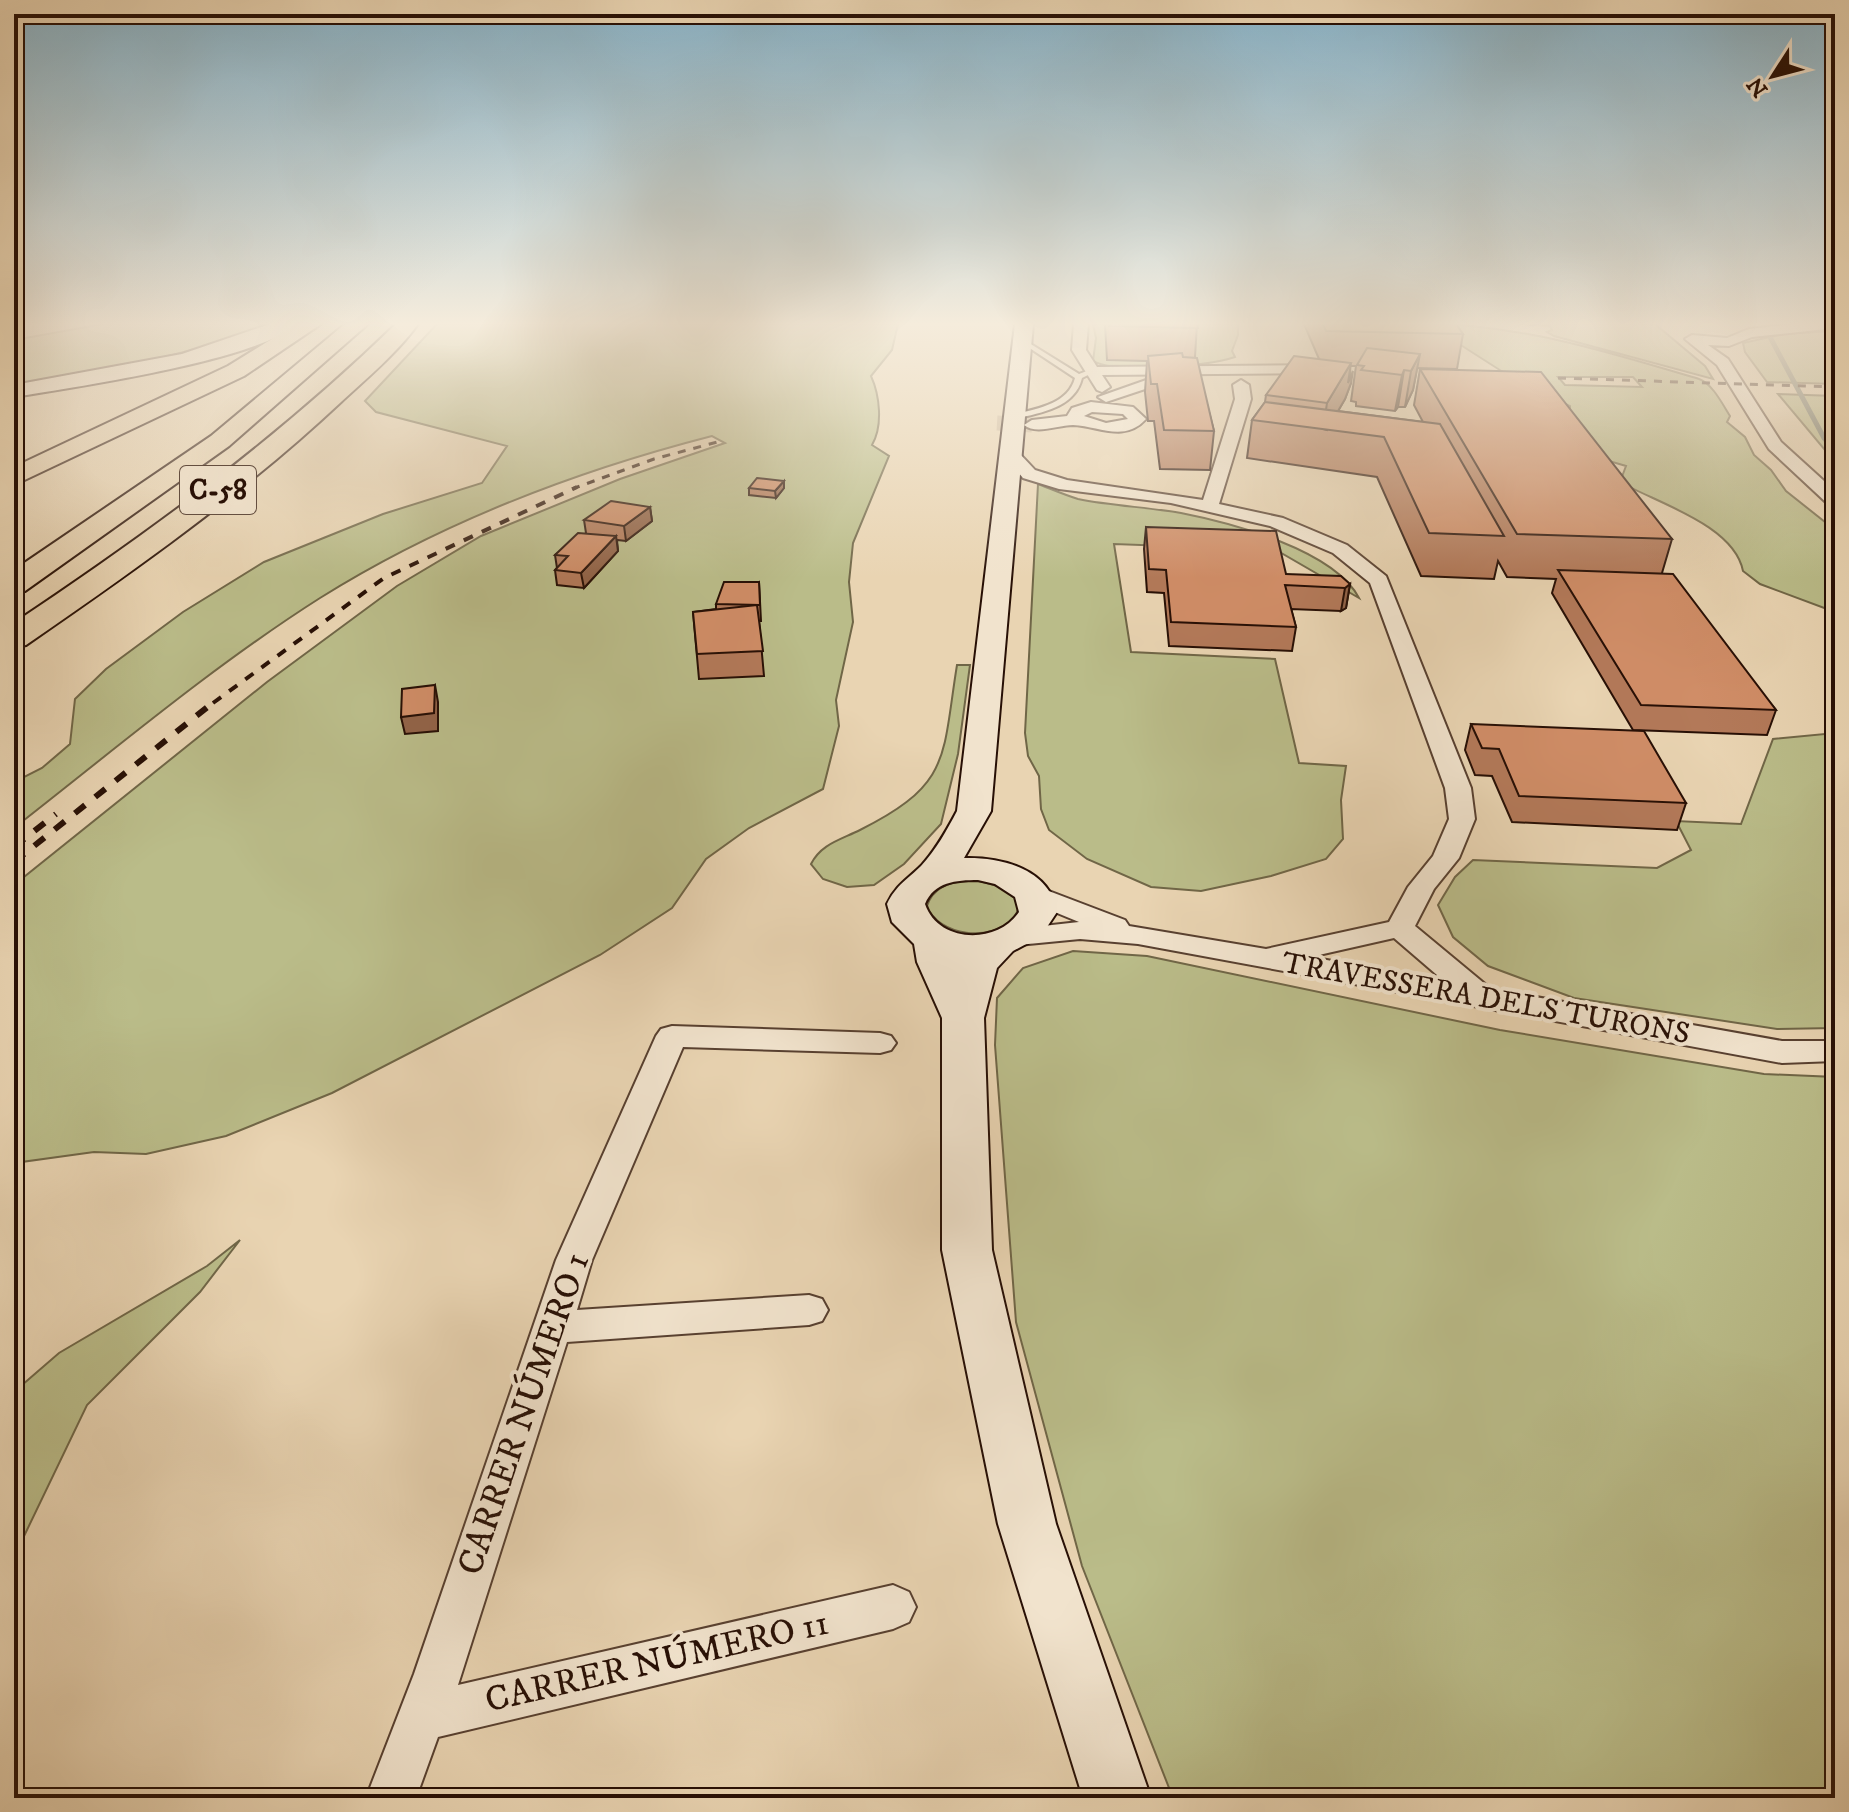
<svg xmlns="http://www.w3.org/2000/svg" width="1849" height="1812" font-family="'IM FELL DW Pica',serif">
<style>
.green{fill:#babc89;stroke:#706647;stroke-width:2;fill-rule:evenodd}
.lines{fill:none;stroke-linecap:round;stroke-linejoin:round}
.stream{stroke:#6b7467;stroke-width:5}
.street-tunnel{stroke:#ccb698;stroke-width:15;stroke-dasharray:15 8;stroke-linecap:butt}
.lane-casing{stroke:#584030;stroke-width:4}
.street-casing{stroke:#584030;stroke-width:4}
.secondary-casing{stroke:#270f05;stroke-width:4}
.highway-casing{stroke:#270f05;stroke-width:4}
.lane{fill:#f1e3cd;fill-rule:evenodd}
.street{fill:#f1e3cd;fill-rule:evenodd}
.secondary{fill:#f1e3cd;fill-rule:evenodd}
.highway{fill:#e9d4b2;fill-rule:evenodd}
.rail-far2{stroke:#270f05;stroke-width:3;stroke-dasharray:8 8;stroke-linecap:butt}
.rail-far1{stroke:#270f05;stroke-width:4;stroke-dasharray:10 10;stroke-linecap:butt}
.rail{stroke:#270f05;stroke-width:6;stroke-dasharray:13 13;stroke-linecap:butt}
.wall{fill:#b37959;stroke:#270f05;stroke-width:2}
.shaded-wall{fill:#926348;stroke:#270f05;stroke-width:2}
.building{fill:#d08d67;stroke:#270f05;stroke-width:2}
.labels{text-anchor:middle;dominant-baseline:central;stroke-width:8;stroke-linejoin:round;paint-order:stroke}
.shield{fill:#f1e3cd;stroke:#644f41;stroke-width:2}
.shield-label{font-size:28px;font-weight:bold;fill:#270f05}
.street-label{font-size:30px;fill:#270f05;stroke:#f1e3cd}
.near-street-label{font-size:36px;fill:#270f05;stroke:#f1e3cd}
</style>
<rect width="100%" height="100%" fill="#e9d4b2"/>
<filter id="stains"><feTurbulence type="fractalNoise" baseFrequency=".0025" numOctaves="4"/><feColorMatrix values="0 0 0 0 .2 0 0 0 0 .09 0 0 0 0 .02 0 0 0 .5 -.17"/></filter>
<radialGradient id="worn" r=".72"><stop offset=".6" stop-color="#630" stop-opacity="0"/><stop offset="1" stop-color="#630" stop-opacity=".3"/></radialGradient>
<!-- green -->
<path class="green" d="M103 324H274C188 355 103 372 14 388V340Z
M437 324H898L892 350 871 376C880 396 883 426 872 445L889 456 853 543 849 582 853 622 836 700 839 726 823 789 749 828 706 859 672 908 600 955 332 1093 226 1136 146 1154 94 1152 14 1163V885L267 682 397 586 481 536 620 479 725 443 712 436C576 471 440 523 320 598 213 666 114 750 14 828V782L42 768 70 744 75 699 106 669 183 612 264 562 383 514 482 483 507 446 376 412 365 401Z
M1093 324H1238V335L1232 351 1235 357C1206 366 1119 375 1093 361L1096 338Z
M1428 324C1519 324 1612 353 1699 379 1712 383 1723 405 1730 416L1727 422 1745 437 1754 455 1771 470 1786 491 1835 530V612L1760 584 1743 571C1734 525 1657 503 1620 482L1626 466 1602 459 1570 414V406L1506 374ZM1558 377H1633L1642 387 1565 385Z
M1521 324H1655L1705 366 1713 379 1554 336 1547 332 1552 330 1550 326Z
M1835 331V384L1767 382 1745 352 1743 343 1783 334Z
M1778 394 1835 396V462Z
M1038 484C1051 489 1065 495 1078 499 1112 506 1147 507 1181 513 1232 523 1334 550 1359 598L1276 550 1114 544 1131 652 1275 659 1299 763 1346 766 1341 800 1343 839 1326 859 1271 876 1201 891 1151 887 1087 859 1049 830 1041 809 1039 776 1028 756 1025 733Z
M957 665H970L958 754 941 824 904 864 874 885 847 887 823 879 811 864C821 844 840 840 860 830 952 784 942 757 957 665Z
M1835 733V1028L1777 1029 1574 998 1488 966 1453 937 1438 905 1455 877 1473 860 1657 868 1691 850 1676 821 1741 824 1773 739Z
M967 880C983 880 1035 892 1013 918 992 943 938 936 927 906 933 887 948 883 967 880Z
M1073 951 1147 956 1500 1030 1764 1074 1835 1077V1798H1173L1082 1566 1016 1322 995 1045 997 998 1023 968Z
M240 1240 200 1292 87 1405 14 1557V1392L59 1353 207 1266Z"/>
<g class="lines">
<!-- stream -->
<path class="stream" d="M1770 337 1824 438 1835 450"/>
<!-- street-tunnel -->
<path class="street-tunnel" d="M997 423 1032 425"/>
<defs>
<path id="lane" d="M1021 338 1079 374 1092 369 1096 371 1082 378C1075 408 1040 413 1014 419H1011V415C1035 409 1068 405 1075 378L1019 341Z"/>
<path id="street" d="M1074 324H1088L1086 350 1097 367 1323 365 1330 369 1323 373 1102 375 1110 387 1102 392 1097 390 1072 350Z
M1793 324H1835V328L1752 337 1729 346 1708 345 1728 359 1781 442 1835 491V506L1829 505 1769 449 1717 365 1685 339 1692 335 1727 338 1749 329Z
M1152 378 1157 379V385L1106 402 1098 397Z
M1241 380 1249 385 1251 399 1219 504 1283 518 1347 545 1386 576 1471 788 1475 819 1459 858 1434 889 1415 926 1491 989 1782 1041H1835V1061L1782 1063 1138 944 1080 939 1018 945 1008 942 1004 936 1008 930 1079 922 1023 899 1019 893 1023 887 1033 885 1125 920 1129 926 1266 949 1389 922 1408 887 1433 856 1449 819 1445 788 1370 583 1333 553 1270 526 1171 503 1059 489 1023 478 1005 457 1007 453H1019L1035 470 1067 480 1203 500 1235 399 1233 385ZM1394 938 1444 981 1310 957Z
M1091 402 1133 407 1146 419C1124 443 1099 426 1073 425 1058 425 1036 435 1024 425L1032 420 1067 416 1072 408ZM1092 412 1123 414 1128 419 1106 423 1084 416Z
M672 1026 880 1033 891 1036 896 1043 891 1050 880 1053 683 1047 592 1260 577 1310 809 1295 822 1299 828 1310 822 1321 809 1325 567 1342 458 1685 893 1585 909 1592 916 1607 909 1622 893 1629 438 1737 416 1798H366L414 1674 556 1260 656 1036 661 1029Z"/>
<path id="secondary" d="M270 324H296C261 360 70 388 14 397V385L182 354Z
M1015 324H1033L991 811 964 858C1002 857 1050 869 1057 912L1041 936 1013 951 997 968 984 1018 992 1250 1056 1524 1151 1798H1083L998 1524 942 1250V1018L917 962 914 944 892 922 887 904C896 885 908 879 921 866 936 850 947 830 957 811ZM978 880 995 884 1015 897 1019 912C997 945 938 943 925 904 934 882 956 880 978 880Z"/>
<path id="highway" d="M296 324H321L244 376 14 485V467L228 366Z
M345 324H368L229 446 25 591 14 593V570L211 436Z
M396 324H418C397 353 367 378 341 402 244 493 135 570 26 645L14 648V623C149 533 279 438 396 324Z"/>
</defs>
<!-- lane casing -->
<use href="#lane" class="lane-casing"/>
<!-- street casing -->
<use href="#street" class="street-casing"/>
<!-- secondary casing -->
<use href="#secondary" class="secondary-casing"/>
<!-- highway casing -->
<use href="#highway" class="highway-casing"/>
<!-- lane -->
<use href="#lane" class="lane"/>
<!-- street -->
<use href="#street" class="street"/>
<!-- secondary -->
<use href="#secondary" class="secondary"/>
<!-- highway -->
<use href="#highway" class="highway"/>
<!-- rail-far2 -->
<path class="rail-far2" d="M1558 378 1835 387
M572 489 654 459 721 441"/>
<!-- rail-far1 -->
<path class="rail-far1" d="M213 703 384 578 577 487"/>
<!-- rail -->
<path class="rail" d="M14 847 56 814
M14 862 215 701"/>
</g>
<!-- wall -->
<path class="wall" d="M1105 324H1197L1195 357 1214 431 1210 470 1160 469 1154 421H1148L1145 392 1147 361 1107 360Z
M1304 324H1456L1463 334 1457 369 1417 368 1413 390 1405 407H1398L1395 411 1356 406V402L1351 401 1356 366H1350L1351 383 1345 399 1338 411 1423 422 1414 405 1420 369 1672 539 1662 573 1776 710 1767 735 1633 730 1552 593 1556 579 1507 577 1498 561 1494 579 1421 576 1377 477 1247 458 1252 420 1265 402 1266 395 1319 359Z
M784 481V488L776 498 749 495V488Z
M650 507 652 521 626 541 617 540 618 551 584 588 557 585 555 570 557 568 555 555 586 533 584 520Z
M1146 527 1286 574 1350 584 1346 608 1341 611 1291 609 1296 627 1292 651 1169 646 1164 593 1147 592 1144 549Z
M759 582 761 621H759L764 676 699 679 693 612 716 609V604Z
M1471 724 1686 803 1677 830 1512 822 1492 776 1475 775 1465 750Z"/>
<!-- shaded-wall -->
<path class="shaded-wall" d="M1420 354 1413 390 1405 407 1411 371Z
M1351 363 1348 383 1353 371 1351 383 1345 399 1327 430 1323 429 1327 403Z
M1404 370 1398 407 1395 411 1402 375Z
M784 481V488L776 498 775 491Z
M650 507 652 521 626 541 624 526Z
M616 536 618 551 584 588 581 573Z
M1350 584 1346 608 1341 611 1345 588Z
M435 685 438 702V731L405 734 401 717Z"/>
<!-- building -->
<path class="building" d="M1109 324H1197L1198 328 1109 326Z
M1323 324H1456L1463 334 1326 331Z
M1367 348 1420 354 1411 371 1404 370 1402 375 1361 370 1364 366 1357 365Z
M1182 353 1183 357 1197 358 1214 431 1164 430 1157 384H1151L1148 356Z
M1294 356 1351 363 1327 403 1266 395Z
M1420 369 1541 372 1672 539 1517 534Z
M1265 402 1440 424 1504 536 1429 533 1384 437 1252 420Z
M757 478 784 481 775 491 749 488Z
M611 501 650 507 624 526 584 520Z
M1146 527 1276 531 1286 574 1341 576 1350 584 1345 588 1285 585 1296 627 1171 622 1166 570 1149 569Z
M578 533 616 536 581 573 555 570 568 556 555 555Z
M1558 570 1673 574 1776 710 1641 705Z
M724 582H759L760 605 716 604Z
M757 605 763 651 697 654 693 612Z
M435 685 434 713 401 717 402 689Z
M1471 724 1644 731 1686 803 1519 796 1499 749 1482 748Z"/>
<!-- sky -->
<linearGradient id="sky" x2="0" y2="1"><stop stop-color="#88b6ce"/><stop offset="0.56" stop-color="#f5ecdc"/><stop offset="1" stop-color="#f5ecdc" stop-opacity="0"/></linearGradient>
<rect width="1849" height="578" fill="url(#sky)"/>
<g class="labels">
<!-- shield labels -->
<rect class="shield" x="180" y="466" width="76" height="48" rx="6"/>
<g class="shield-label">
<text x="218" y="490">C-58</text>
</g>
<!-- street labels -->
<g class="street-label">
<text transform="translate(1486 999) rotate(10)">TRAVESSERA DELS TURONS</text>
</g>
<!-- near-street labels -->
<g class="near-street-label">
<text transform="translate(524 1414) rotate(-71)">CARRER NÚMERO 1</text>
<text transform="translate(657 1662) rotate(-13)">CARRER NÚMERO 11</text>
</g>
</g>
<!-- margin -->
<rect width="1849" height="1812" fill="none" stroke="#e9d4b2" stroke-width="48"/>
<rect x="16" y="16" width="1817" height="1780" fill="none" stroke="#270f05" stroke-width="4"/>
<rect x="24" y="24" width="1801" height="1764" fill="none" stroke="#270f05" stroke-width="2"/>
<!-- north arrow -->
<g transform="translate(1773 76) rotate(234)" stroke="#f1e3cd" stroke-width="6" paint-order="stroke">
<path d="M0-6L14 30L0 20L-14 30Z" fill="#270f05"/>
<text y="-12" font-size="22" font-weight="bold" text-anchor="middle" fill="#270f05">N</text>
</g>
<rect width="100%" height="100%" filter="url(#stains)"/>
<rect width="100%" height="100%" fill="url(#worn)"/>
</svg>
